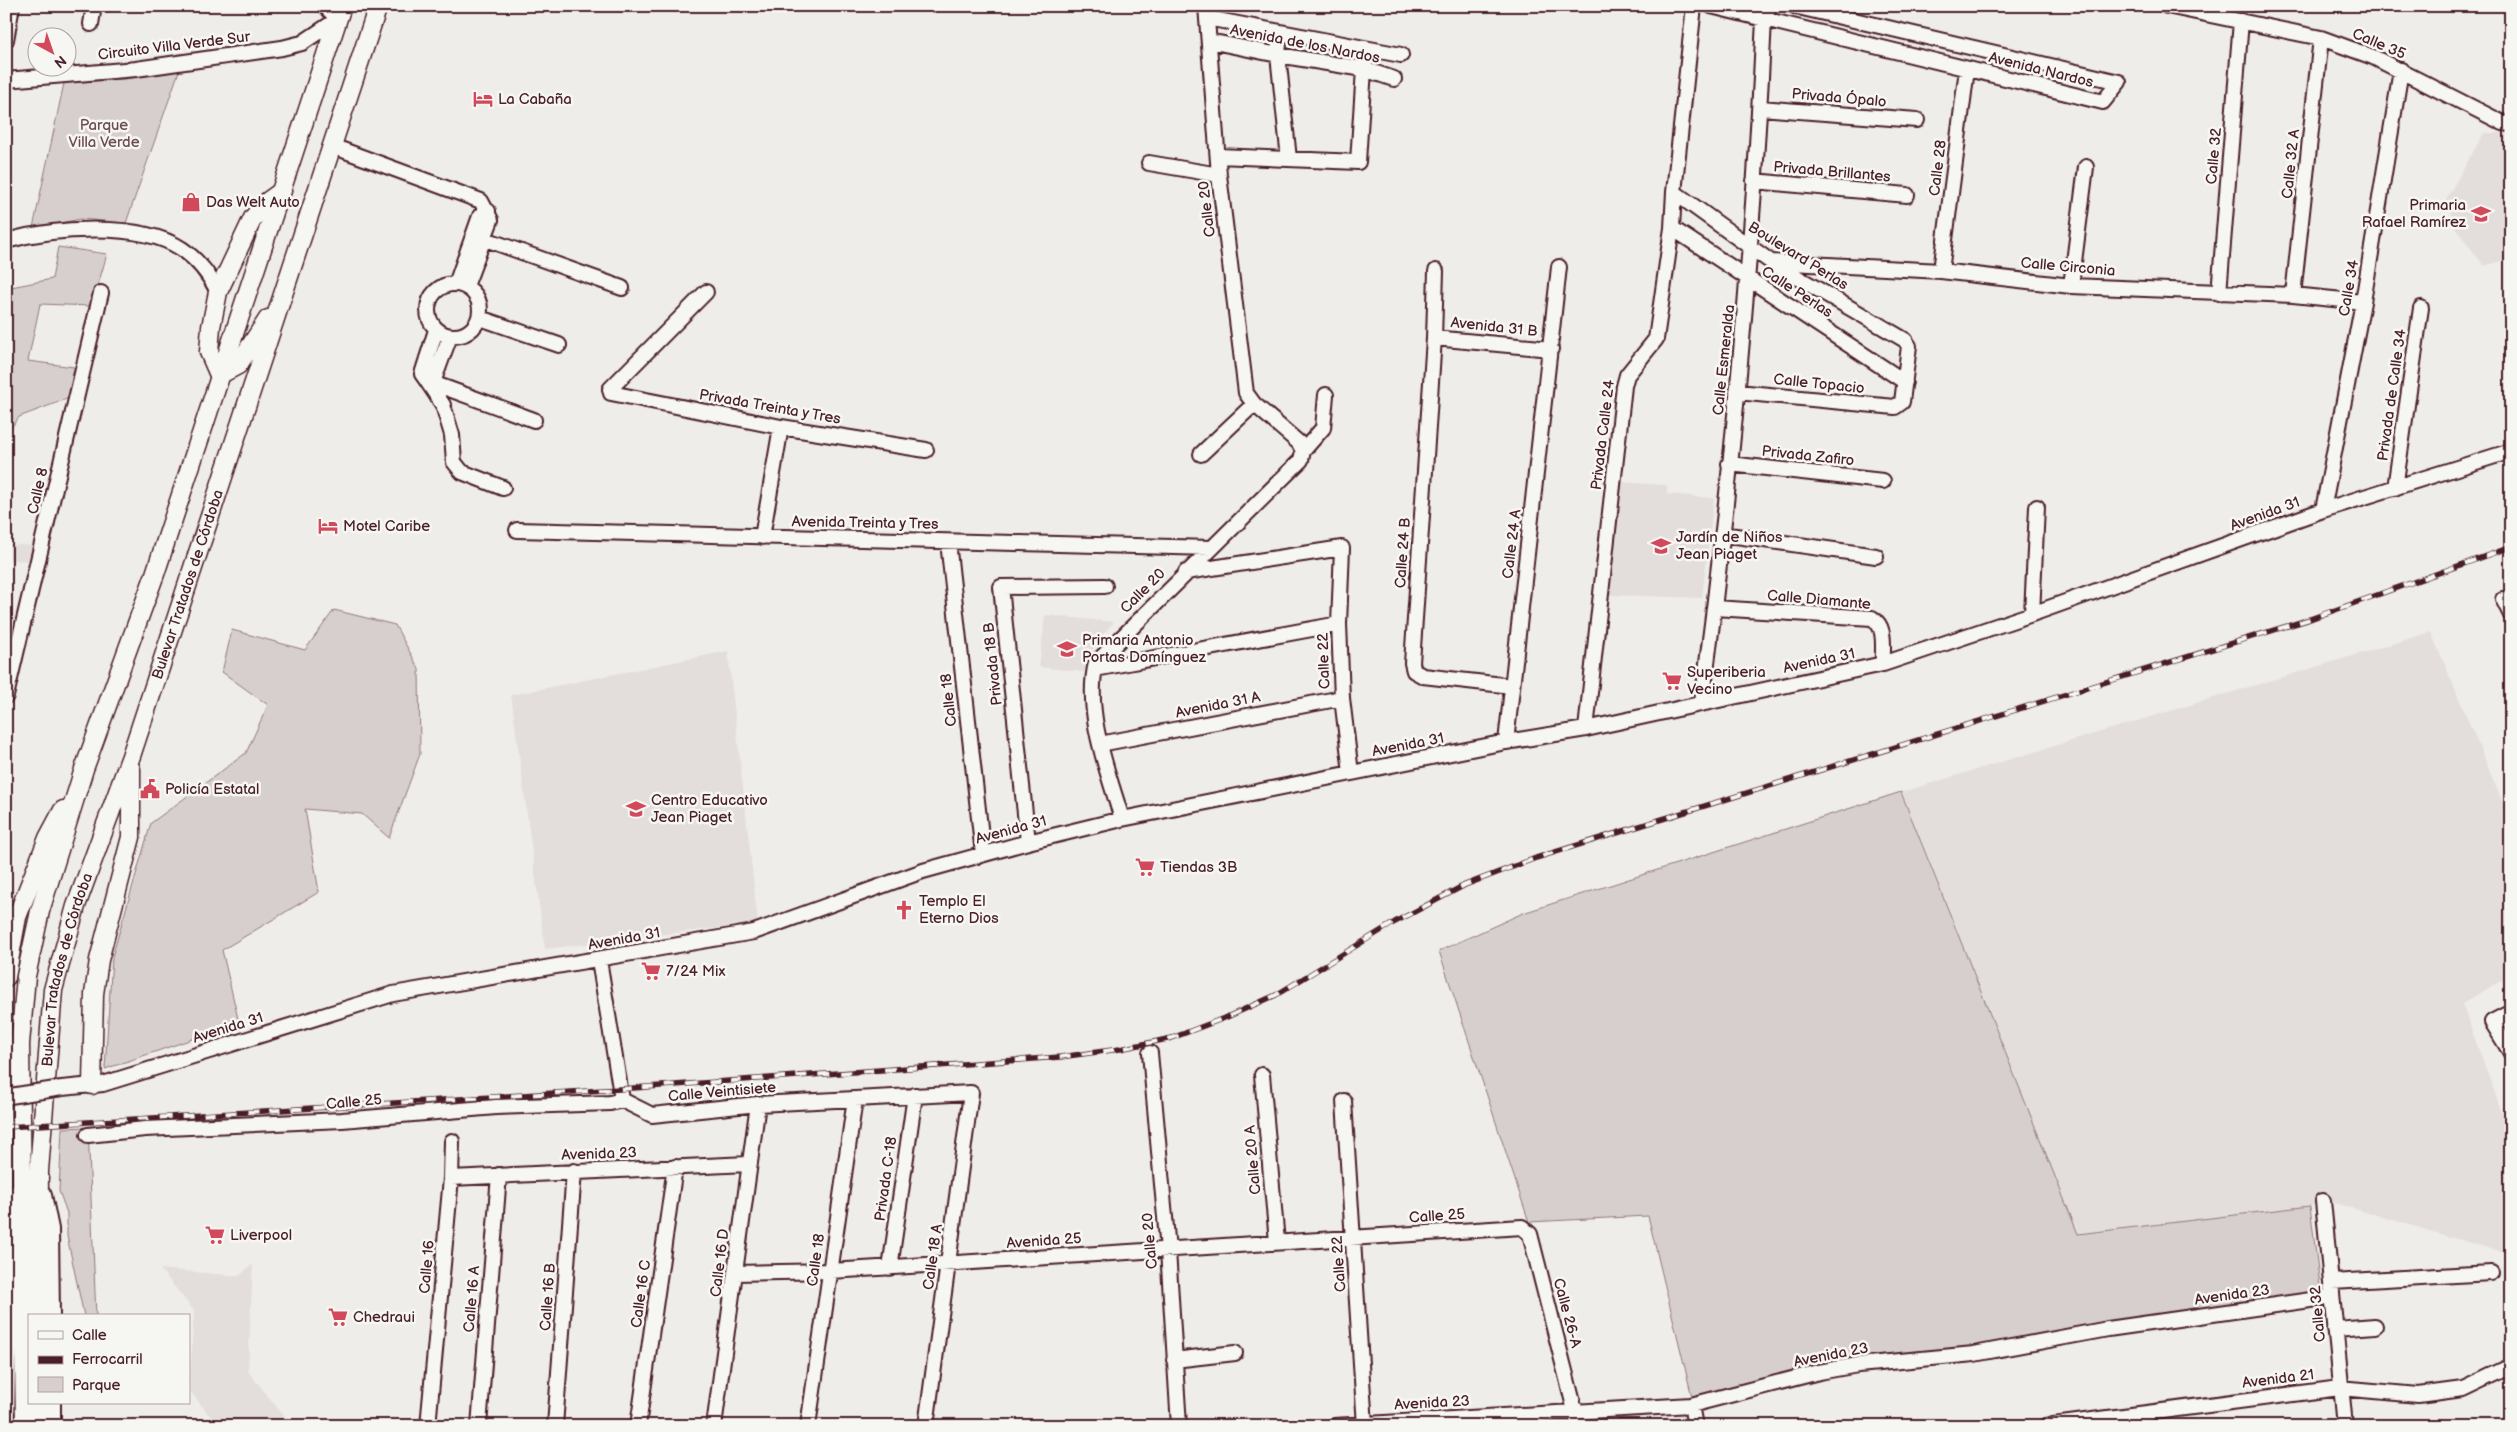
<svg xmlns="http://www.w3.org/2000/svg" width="2517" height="1432" font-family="'Balsamiq Sans',sans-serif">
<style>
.built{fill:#e3dedc}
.green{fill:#d7cfce;stroke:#90777c}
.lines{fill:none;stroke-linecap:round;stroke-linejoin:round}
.minor-casing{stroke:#4a1f2b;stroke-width:18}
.major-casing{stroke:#4a1f2b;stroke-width:21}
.minor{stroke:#f6f6f2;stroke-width:14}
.major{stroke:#f6f6f2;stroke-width:18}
.rail-casing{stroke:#4a1f2b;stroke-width:5.5}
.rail{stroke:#f6f6f2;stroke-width:4;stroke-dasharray:11;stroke-linecap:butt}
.minor-bridge-casing{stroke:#4a1f2b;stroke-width:18;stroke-linecap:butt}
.minor-bridge{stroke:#f6f6f2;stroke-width:14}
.labels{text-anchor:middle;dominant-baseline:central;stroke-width:5;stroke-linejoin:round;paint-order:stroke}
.street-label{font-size:15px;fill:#4a1f2b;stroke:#f6f6f2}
.poi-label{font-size:15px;fill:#4a1f2b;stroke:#f6f6f2;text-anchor:start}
.park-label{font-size:15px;fill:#6d4b54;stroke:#f6f6f2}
</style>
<rect width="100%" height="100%" fill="#efedea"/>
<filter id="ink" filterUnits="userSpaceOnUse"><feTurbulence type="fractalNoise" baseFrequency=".02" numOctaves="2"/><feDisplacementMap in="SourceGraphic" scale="10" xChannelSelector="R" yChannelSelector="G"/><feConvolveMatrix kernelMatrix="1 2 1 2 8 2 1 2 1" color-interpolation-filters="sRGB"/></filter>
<g filter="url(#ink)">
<!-- built -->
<path class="built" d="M2484 133H2511V258L2484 266 2456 229 2446 199Z
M1622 482 1667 485V494L1714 498 1702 598 1609 595Z
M6 544 35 546 33 561 6 560Z
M1045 615 1114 622 1096 643 1089 656 1084 672 1039 667Z
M2431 632 2511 822V975L2462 1004 2511 1137V1255L2335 1203 2078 1234 1902 792Z
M728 651 758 923 545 949 511 695Z
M253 1264 248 1371 292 1426H218L189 1390 194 1311 160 1269 239 1276Z"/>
<!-- green -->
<path class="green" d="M179 71 126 223 81 219 33 228 64 83 125 79Z
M58 247 107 254 92 306 40 304 28 361 74 367 69 398 19 417 6 435V288L52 279Z
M334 610 395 625 419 669 420 754 389 838 362 814 305 809 319 892 222 950 239 1023 105 1069 112 957 151 823 246 753 268 705 222 672 232 630 305 650Z
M1901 792 2078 1234 2310 1206 2321 1294 1962 1351 1836 1361 1693 1401 1648 1216 1529 1222 1439 951 1523 913Z
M88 1127 96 1316H84L67 1236V1213L59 1191 62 1128Z
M6 1130H11V1166L6 1172Z"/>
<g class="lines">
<defs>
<path id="minor" d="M1711 6 2103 102 2119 82 1794 6
M2167 6 2321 38 2373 57 2503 123 2511 124
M1207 18 1401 55
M91 24 94 6
M1280 33 1278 55 1289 159
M6 40 12 6
M1209 41 1278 55 1364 69 1394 79
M6 80 136 69 282 48 302 43 338 19 325 6
M1760 108 1917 120
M332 146 481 201 491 220 466 286
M1218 156 1358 162 1364 69 1369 49
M1149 163 1219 175
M1754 181 1907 195
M1674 192 1771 262 1905 340 1909 346 1902 402 1895 407 1737 392
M1672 228 1905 382
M474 235 622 288
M6 241C53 228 140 221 182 249 198 260 209 274 218 292
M1771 262 1941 271 2071 286 2293 295 2363 302
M1436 271 1434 338 1412 663 1414 671 1423 676 1512 686
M1941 271 1967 69
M428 310a26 26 0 1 1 52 0a26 26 0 1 1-52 0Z
M456 284 480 216 488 211
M2071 286 2086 167
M706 292 610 389 611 393 781 427 926 450
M2219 293 2241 21
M2293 295 2321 38
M480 318 559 345
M436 330 422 374 427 381 435 377 450 336
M1434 338 1551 349
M427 381 443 405 452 435 454 462 462 472 503 488
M427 381 534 420
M1303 451 1323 428 1326 395
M1201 454 1254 404
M1729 464 1883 481
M2395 488 2421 308
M2323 510 2363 302 2401 70
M517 530 1212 548
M1722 534 1876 556
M762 537 781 427
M948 542 983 854
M1186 572 1342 548 1339 624 1342 698 1351 773
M2503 599 2511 615
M1715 608 1872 618C1887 627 1882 647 1883 664
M2032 614 2037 507
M1095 669 1339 624
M6 696 101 293
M1702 703C1732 476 1753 248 1764 20L1769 6
M1586 729 1624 386 1627 375 1656 339 1672 228 1674 192 1694 6
M1506 742 1559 267
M1100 744 1342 698
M1122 819C1108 772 1084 712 1096 663L1301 460 1303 451 1299 443 1254 404 1246 393 1219 175 1206 6
M1028 842 1001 587 1105 586
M599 960 622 1100 652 1115 758 1104 971 1093 926 1426
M2511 1012 2492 1022 2511 1053
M1150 1053 1168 1250 1179 1426
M1262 1075 1277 1242
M62 1088 103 1084 393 994 754 932 923 871 1028 842 1122 819 1506 742 1586 729 1883 664 2032 614 2323 510 2511 451
M1344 1101 1365 1426
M88 1135 145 1129 342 1120 496 1107 610 1103 622 1100
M451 1178 748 1164
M44 1195 51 1229 52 1316
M2323 1201 2345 1426
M890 1268 915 1095
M736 1273 831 1271 1522 1227 1530 1234 1579 1426
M2332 1282 2491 1273
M2335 1329 2375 1326
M1174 1360 1235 1353
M53 1403V1426
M1691 1405 1695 1426
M7 1426 10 1218 18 1190
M428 1426 451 1178 452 1141
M479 1426 499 1175
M555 1426 574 1171
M638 1426 675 1167
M714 1426 758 1104
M808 1426 855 1099
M1334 1426 1691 1405 1819 1372 1858 1365 1974 1354 2108 1329 2332 1297
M2046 1426 2340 1388 2418 1395 2463 1389 2511 1366"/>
<g id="major">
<path d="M268 319 238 365 219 375 209 352 211 327 218 292 253 218 268 201 282 191"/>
<path d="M6 977 17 917 48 838 63 810"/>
<path d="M92 1085 94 994 99 960 131 837V769"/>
<path id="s1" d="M38 1316 39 1171 53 990 76 906 131 756 378 6"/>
<path d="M39 1403V1426"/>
<path d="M25 1426 20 1044 26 976 40 911 84 769 155 574 342 6"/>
</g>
</defs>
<!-- minor casing -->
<use href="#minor" class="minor-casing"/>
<!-- major casing -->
<use href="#major" class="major-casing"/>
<!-- minor -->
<use href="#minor" class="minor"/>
<!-- major -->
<use href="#major" class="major"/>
<defs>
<path id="rail" d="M6 1127 620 1089 1060 1057 1120 1049 1172 1038 1227 1017 1276 995 1395 922 1465 885 1536 858 2310 619 2511 547"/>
</defs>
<!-- rail casing -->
<use href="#rail" class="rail-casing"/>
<!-- rail -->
<use href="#rail" class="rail"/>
<defs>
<path id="minor-bridge" d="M10 1096 62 1088"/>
</defs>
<!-- minor-bridge casing -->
<use href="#minor-bridge" class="minor-bridge-casing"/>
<!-- minor-bridge -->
<use href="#minor-bridge" class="minor-bridge"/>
</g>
</g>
<!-- icons -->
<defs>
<symbol id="hotel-bare" viewBox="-9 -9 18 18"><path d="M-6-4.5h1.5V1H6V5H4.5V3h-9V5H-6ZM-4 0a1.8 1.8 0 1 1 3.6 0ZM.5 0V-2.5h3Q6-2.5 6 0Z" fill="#d1495b" stroke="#f6f6f2" stroke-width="2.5" paint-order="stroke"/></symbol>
<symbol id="shop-bare" viewBox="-9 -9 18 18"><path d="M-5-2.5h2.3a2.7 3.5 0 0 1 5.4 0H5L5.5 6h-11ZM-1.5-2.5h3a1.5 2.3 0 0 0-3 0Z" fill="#d1495b" stroke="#f6f6f2" stroke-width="2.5" paint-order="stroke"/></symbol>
<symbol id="school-bare" viewBox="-9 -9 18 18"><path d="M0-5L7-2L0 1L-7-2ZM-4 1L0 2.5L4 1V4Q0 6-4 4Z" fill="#d1495b" stroke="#f6f6f2" stroke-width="2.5" paint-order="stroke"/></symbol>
<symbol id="supermarket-bare" viewBox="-9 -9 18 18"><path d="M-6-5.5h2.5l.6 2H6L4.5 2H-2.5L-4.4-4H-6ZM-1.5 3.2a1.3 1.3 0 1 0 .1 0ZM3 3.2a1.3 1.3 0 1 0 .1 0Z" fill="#d1495b" stroke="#f6f6f2" stroke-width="2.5" paint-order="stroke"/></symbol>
<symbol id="civic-bare" viewBox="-9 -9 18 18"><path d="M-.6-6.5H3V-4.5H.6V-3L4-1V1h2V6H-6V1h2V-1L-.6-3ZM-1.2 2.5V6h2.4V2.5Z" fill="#d1495b" stroke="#f6f6f2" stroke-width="2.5" paint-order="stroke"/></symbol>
<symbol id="church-bare" viewBox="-9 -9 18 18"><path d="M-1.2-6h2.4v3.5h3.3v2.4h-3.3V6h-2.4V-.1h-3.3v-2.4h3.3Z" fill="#d1495b" stroke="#f6f6f2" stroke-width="2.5" paint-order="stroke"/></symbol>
</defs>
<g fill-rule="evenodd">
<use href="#hotel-bare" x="469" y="85" width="28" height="28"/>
<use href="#shop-bare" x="177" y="188" width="28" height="28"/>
<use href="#school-bare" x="2467" y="200" width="28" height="28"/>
<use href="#hotel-bare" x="314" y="512" width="28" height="28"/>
<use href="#school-bare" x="1647" y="532" width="28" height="28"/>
<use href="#school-bare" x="1053" y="635" width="28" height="28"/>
<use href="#supermarket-bare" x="1658" y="667" width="28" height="28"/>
<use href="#civic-bare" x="136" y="775" width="28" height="28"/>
<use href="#school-bare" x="622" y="795" width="28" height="28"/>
<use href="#supermarket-bare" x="1131" y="853" width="28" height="28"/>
<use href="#church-bare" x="890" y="896" width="28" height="28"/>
<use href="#supermarket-bare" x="637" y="957" width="28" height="28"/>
<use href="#supermarket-bare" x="201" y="1221" width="28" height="28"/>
<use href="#supermarket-bare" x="324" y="1303" width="28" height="28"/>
</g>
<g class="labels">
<!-- street labels -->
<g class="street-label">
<text transform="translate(1305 44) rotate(11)">Avenida de los Nardos</text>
<text transform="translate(2379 44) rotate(23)">Calle 35</text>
<text transform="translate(174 46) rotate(-7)">Circuito Villa Verde Sur</text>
<text transform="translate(2041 70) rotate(14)">Avenida Nardos</text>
<text transform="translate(1839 98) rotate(5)">Privada Ópalo</text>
<text transform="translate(2214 156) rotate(-85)">Calle 32</text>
<text transform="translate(2291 164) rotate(-84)">Calle 32 A</text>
<text transform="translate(1938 168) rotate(-83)">Calle 28</text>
<text transform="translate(1832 172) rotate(5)">Privada Brillantes</text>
<text transform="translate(1207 209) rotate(-97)">Calle 20</text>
<text transform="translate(1798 256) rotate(32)">Boulevard Perlas</text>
<text transform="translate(2068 267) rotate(5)">Calle Circonia</text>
<text transform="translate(2349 288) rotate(-80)">Calle 34</text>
<text transform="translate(1797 292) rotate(33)">Calle Perlas</text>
<text transform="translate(1494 327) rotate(6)">Avenida 31 B</text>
<text transform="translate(1724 360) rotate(-84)">Calle Esmeralda</text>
<text transform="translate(1819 384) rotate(6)">Calle Topacio</text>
<text transform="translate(2392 395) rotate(-82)">Privada de Calle 34</text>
<text transform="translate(770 407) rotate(10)">Privada Treinta y Tres</text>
<text transform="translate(1603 435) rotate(-83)">Privada Calle 24</text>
<text transform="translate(1808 456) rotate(6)">Privada Zafiro</text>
<text transform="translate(38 491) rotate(-77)">Calle 8</text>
<text transform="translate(2265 514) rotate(-20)">Avenida 31</text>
<text transform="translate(865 523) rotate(1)">Avenida Treinta y Tres</text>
<text transform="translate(1512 544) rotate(-83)">Calle 24 A</text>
<text transform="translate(1403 553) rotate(-86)">Calle 24 B</text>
<text stroke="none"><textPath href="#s1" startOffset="754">Bulevar Tratados de Córdoba</textPath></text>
<text transform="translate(1143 591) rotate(-45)">Calle 20</text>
<text transform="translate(1819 600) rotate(5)">Calle Diamante</text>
<text transform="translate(1324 661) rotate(-92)">Calle 22</text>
<text transform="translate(1819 661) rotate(-12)">Avenida 31</text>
<text transform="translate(993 664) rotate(-96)">Privada 18 B</text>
<text transform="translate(949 700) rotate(-96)">Calle 18</text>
<text transform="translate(1218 705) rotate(-11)">Avenida 31 A</text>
<text transform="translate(1408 745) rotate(-11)">Avenida 31</text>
<text transform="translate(1011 830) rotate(-15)">Avenida 31</text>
<text transform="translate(624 939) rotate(-10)">Avenida 31</text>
<text stroke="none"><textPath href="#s1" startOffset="349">Bulevar Tratados de Córdoba</textPath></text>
<text transform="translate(228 1028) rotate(-17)">Avenida 31</text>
<text transform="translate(722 1092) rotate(-5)">Calle Veintisiete</text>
<text transform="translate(354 1102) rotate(-5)">Calle 25</text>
<text transform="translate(599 1154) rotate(-2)">Avenida 23</text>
<text transform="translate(1253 1160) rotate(-95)">Calle 20 A</text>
<text transform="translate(886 1179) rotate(-82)">Privada C-18</text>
<text transform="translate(1437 1216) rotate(-4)">Calle 25</text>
<text transform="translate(1044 1241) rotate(-4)">Avenida 25</text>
<text transform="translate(1150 1241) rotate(-95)">Calle 20</text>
<text transform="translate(933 1257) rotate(-82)">Calle 18 A</text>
<text transform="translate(816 1260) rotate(-82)">Calle 18</text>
<text transform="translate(720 1263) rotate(-83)">Calle 16 D</text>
<text transform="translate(1339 1264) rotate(-94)">Calle 22</text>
<text transform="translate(427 1267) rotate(-85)">Calle 16</text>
<text transform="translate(641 1294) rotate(-82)">Calle 16 C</text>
<text transform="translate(2232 1295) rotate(-8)">Avenida 23</text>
<text transform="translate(548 1297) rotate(-86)">Calle 16 B</text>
<text transform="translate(472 1299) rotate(-85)">Calle 16 A</text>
<text transform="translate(1567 1313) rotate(75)">Calle 26-A</text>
<text transform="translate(2318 1314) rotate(-95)">Calle 32</text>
<text transform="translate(1831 1355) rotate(-11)">Avenida 23</text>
<text transform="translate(2278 1379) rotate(-7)">Avenida 21</text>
<text transform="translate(1432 1403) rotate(-3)">Avenida 23</text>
</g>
<!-- poi labels -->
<g class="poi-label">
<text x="498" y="99">La Cabaña</text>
<text x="206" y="202">Das Welt Auto</text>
<text x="2466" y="205" text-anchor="end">Primaria<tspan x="2466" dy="17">Rafael Ramírez</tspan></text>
<text x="343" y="526">Motel Caribe</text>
<text x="1676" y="537">Jardín de Niños<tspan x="1676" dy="17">Jean Piaget</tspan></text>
<text x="1082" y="640">Primaria Antonio<tspan x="1082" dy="17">Portas Domínguez</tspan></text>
<text x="1687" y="672">Superiberia<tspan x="1687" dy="17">Vecino</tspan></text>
<text x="165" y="789">Policía Estatal</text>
<text x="651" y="800">Centro Educativo<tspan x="651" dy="17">Jean Piaget</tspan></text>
<text x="1160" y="867">Tiendas 3B</text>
<text x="919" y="901">Templo El<tspan x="919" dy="17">Eterno Dios</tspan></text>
<text x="666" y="971">7/24 Mix</text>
<text x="230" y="1235">Liverpool</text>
<text x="353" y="1317">Chedraui</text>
</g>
<!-- park labels -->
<g class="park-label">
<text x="104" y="125">Parque<tspan x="104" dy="17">Villa Verde</tspan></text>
</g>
</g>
<!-- margin -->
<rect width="2517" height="1432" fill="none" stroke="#f6f6f2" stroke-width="25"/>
<rect x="12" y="12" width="2492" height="1407" fill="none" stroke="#4a1f2b" stroke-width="2" filter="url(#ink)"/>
<!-- legend -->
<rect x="28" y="1314" width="162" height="90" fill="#f6f6f2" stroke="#b1a0a2"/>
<rect x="38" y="1331" width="25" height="8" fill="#f6f6f2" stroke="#b1a0a2"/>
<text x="72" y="1340" font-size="15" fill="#4a1f2b">Calle</text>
<rect x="38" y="1356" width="25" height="8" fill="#4a1f2b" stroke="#b1a0a2"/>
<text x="72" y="1364" font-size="15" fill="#4a1f2b">Ferrocarril</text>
<rect x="38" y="1377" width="25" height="15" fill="#d7cfce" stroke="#b1a0a2"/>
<text x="72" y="1390" font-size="15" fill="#4a1f2b">Parque</text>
<!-- north arrow -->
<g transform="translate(52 52) rotate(140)"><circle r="24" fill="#f6f6f2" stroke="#b1a0a2"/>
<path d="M0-4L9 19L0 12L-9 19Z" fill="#d1495b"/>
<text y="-8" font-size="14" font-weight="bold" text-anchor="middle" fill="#4a1f2b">N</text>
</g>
</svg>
